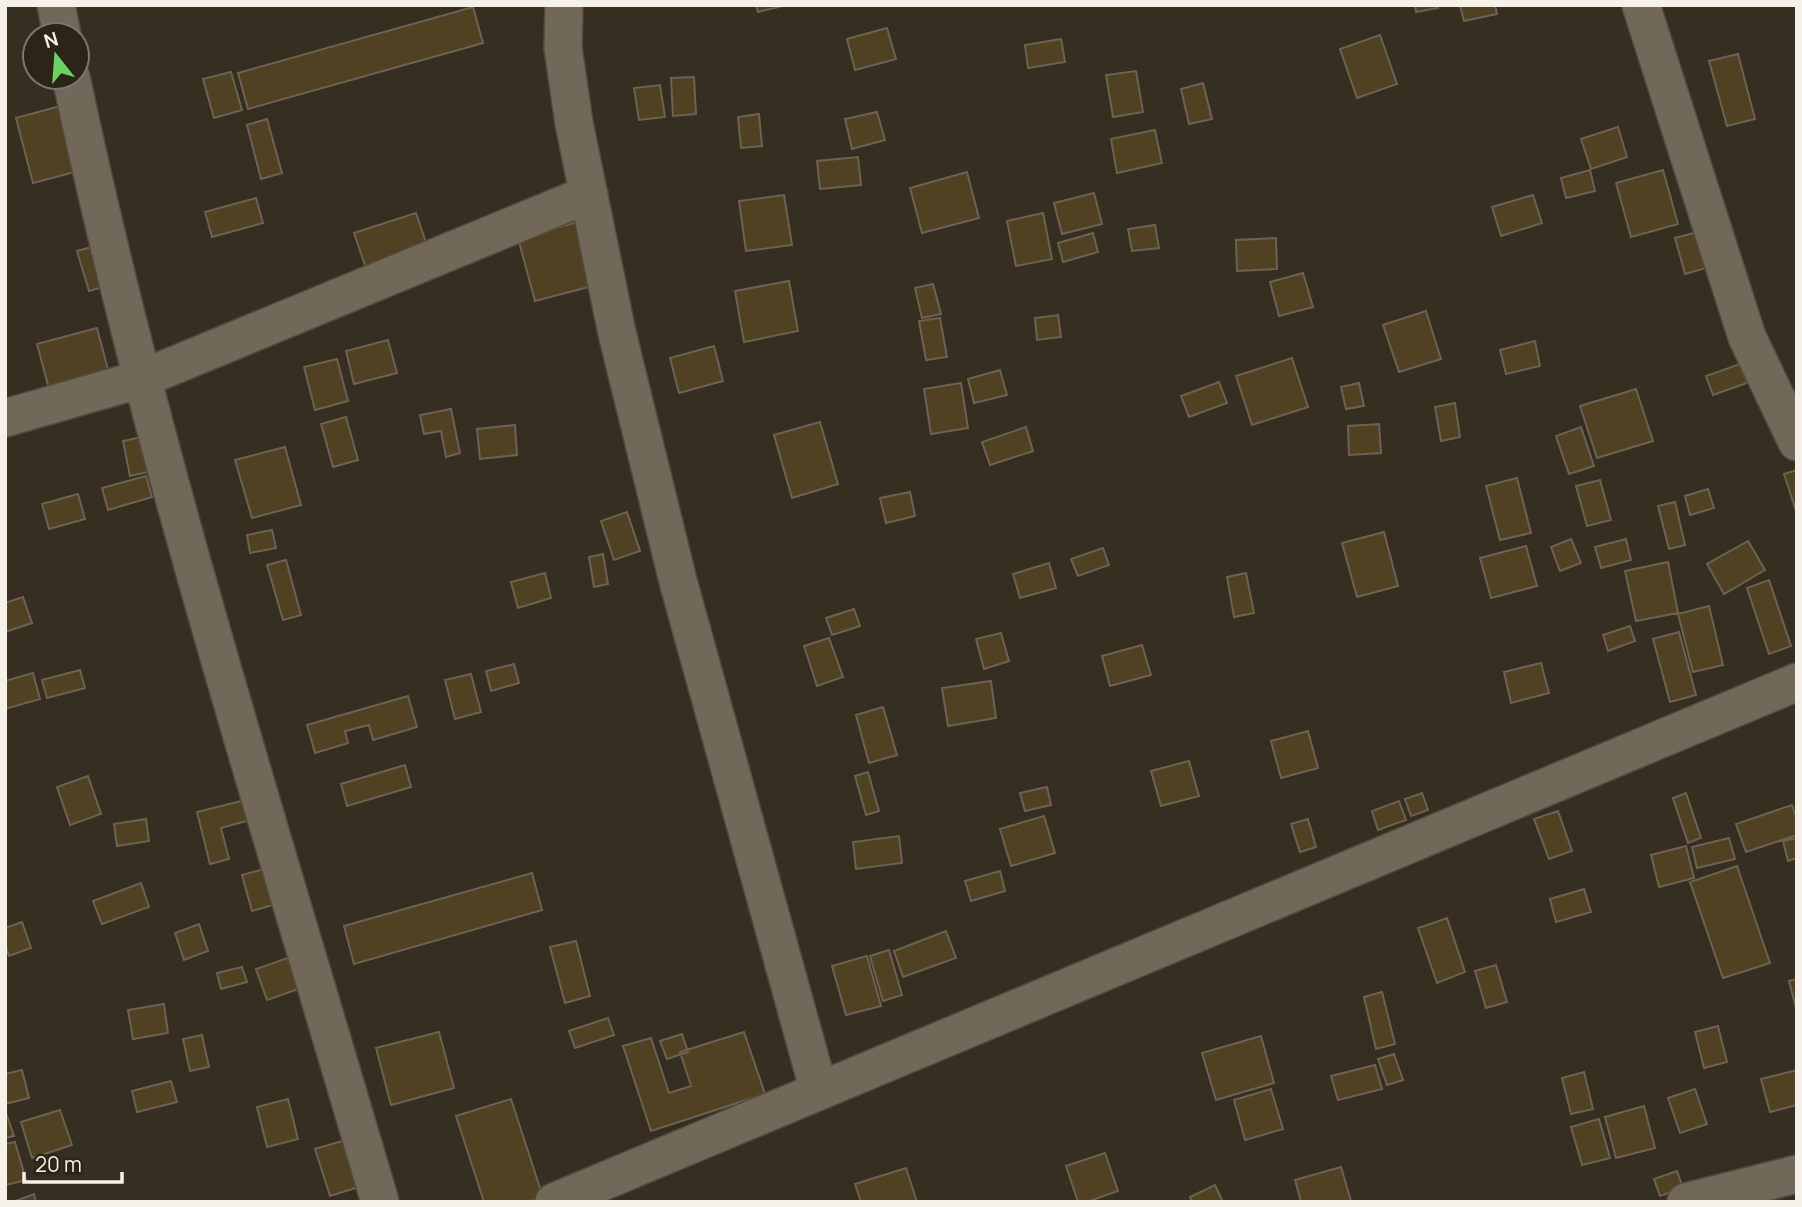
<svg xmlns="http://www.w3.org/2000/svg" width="1802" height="1207" font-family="Manrope,sans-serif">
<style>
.building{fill:#514123;stroke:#6b6253;stroke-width:2}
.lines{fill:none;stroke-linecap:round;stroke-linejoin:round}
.street-casing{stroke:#514b3f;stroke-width:40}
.street{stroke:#716859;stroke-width:37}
</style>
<rect width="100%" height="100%" fill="#362e20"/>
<!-- building -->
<path class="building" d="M756 5H787L758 12Z
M1415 5H1437L1438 8 1416 12Z
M1460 5H1495L1497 14 1464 21Z
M473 7 483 43 248 109 238 73Z
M887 28 896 59 855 70 847 39Z
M1380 35 1397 84 1357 98 1340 49Z
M1061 39 1065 62 1028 68 1025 45Z
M1738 54 1755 119 1727 126 1709 61Z
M1136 71 1143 112 1113 117 1106 75Z
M231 72 242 110 214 118 203 79Z
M694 77 696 114 673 116 671 78Z
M1203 83 1212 119 1189 124 1181 89Z
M660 85 665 117 639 120 634 88Z
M68 104 86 169 33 183 16 118Z
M877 112 885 140 852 149 845 119Z
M759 114 762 146 741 148 738 117Z
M267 119 282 173 261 179 247 125Z
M1618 127 1627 157 1591 169 1581 139Z
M1155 130 1162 163 1117 173 1111 139Z
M858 157 861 185 820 189 817 161Z
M1590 170 1595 191 1566 198 1561 178Z
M1663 170 1678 224 1631 237 1616 183Z
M967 172 979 218 922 233 910 188Z
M1094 193 1102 224 1062 234 1054 203Z
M784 195 792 245 746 251 739 201Z
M1533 195 1542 223 1501 236 1492 207Z
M256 198 263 223 212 237 205 212Z
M416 213 429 251 367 271 354 233Z
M1043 213 1052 259 1016 266 1007 221Z
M578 222 596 285 535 301 518 238Z
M1155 225 1159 248 1132 251 1128 229Z
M1720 226 1730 261 1685 274 1675 238Z
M1093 233 1098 252 1063 262 1058 243Z
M1276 238 1277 269 1237 271 1236 240Z
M110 242 120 282 89 291 77 251Z
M1303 273 1313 307 1279 316 1270 282Z
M789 281 798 331 744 342 735 291Z
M933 284 941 314 922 318 915 288Z
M1426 311 1441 359 1399 372 1383 325Z
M1058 315 1061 337 1037 340 1035 318Z
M940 318 947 357 926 360 919 321Z
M97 328 112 385 52 400 37 344Z
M388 340 397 373 354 384 346 351Z
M1535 341 1540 366 1506 374 1500 350Z
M714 346 723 381 679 393 670 358Z
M1292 358 1308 407 1252 425 1236 376Z
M337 359 348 401 315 410 304 367Z
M1740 364 1747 383 1713 395 1706 376Z
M1000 370 1007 395 974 403 968 379Z
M1219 382 1227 403 1189 417 1181 396Z
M961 383 968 428 931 434 924 389Z
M1359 383 1364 406 1346 409 1341 387Z
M1636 389 1653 441 1597 458 1580 406Z
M1455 403 1460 437 1441 441 1435 407Z
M451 409 460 453 446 457 441 431 424 434 420 415Z
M346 417 358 460 333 467 321 424Z
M820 422 838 484 792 498 774 435Z
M1379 424 1381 453 1349 455 1348 426Z
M515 425 517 455 480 459 477 429Z
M1026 427 1033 451 990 465 982 442Z
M1581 427 1594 466 1569 474 1556 436Z
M142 437 148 472 130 476 123 441Z
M285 447 301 505 252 518 235 460Z
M1797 470V514L1784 474Z
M146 476 152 497 108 510 102 488Z
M1517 478 1531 533 1500 540 1486 486Z
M1600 480 1611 520 1587 526 1576 486Z
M1708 489 1714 508 1690 515 1685 496Z
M910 492 915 516 886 523 880 498Z
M78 494 85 519 49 529 42 504Z
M1675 502 1685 545 1669 549 1658 506Z
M627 512 640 551 614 560 601 521Z
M272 530 276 548 250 553 247 535Z
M1384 532 1398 586 1357 597 1342 543Z
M1571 539 1581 563 1560 571 1551 547Z
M1626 539 1631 560 1601 568 1595 547Z
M1748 541 1765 570 1724 594 1707 564Z
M1526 546 1537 586 1491 598 1480 558Z
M1103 548 1109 565 1078 576 1071 559Z
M603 554 608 584 594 587 589 557Z
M286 560 301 615 283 620 267 565Z
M1668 562 1678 613 1636 621 1625 571Z
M1049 563 1056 588 1020 598 1013 574Z
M545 573 551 598 518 608 511 582Z
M1246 573 1254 613 1234 617 1227 577Z
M1769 580 1791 646 1769 654 1747 588Z
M23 597 32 623 5 632V603Z
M1709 606 1723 665 1693 672 1678 614Z
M854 609 860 626 832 635 826 618Z
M1630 626 1635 641 1608 651 1603 635Z
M1679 632 1696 695 1670 702 1653 639Z
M1001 633 1009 661 984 669 976 639Z
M829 638 843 677 817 686 804 646Z
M1142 645 1151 675 1110 686 1102 656Z
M1541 663 1549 693 1511 703 1504 672Z
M514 664 519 683 491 691 486 671Z
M80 670 85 688 47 698 42 680Z
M33 673 40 699 5 709V681Z
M471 674 481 712 455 719 445 680Z
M991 681 996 718 948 726 942 688Z
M408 696 417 727 373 740 369 725 345 731 348 743 315 753 307 725Z
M883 707 897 755 869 763 856 715Z
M1308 731 1318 768 1281 778 1271 741Z
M1189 761 1199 796 1161 806 1151 771Z
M405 765 411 787 347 806 341 784Z
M868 772 879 811 866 815 855 776Z
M88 776 101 814 70 825 57 787Z
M1047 787 1051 805 1025 811 1020 793Z
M1422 793 1428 810 1411 816 1405 799Z
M1686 793 1701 838 1688 843 1673 798Z
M253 798 258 818 221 828 229 859 210 864 197 812Z
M1399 801 1406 820 1378 830 1372 811Z
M1792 805 1797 820V835L1746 852 1736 824Z
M1558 811 1572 851 1549 859 1534 819Z
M1044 816 1055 853 1011 866 1000 829Z
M146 819 149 841 117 846 114 824Z
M1308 819 1316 847 1300 852 1291 824Z
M899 836 902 863 856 869 853 842Z
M1729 838 1735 859 1697 868 1692 847Z
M1797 838V858L1788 861 1783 841Z
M1686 846 1694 878 1659 887 1651 855Z
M286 863 296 898 252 911 242 875Z
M1737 866 1770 963 1723 978 1690 882Z
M1000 871 1005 891 971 901 965 881Z
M532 873 542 910 354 964 344 926Z
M141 883 149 907 102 924 93 901Z
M1584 889 1591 912 1556 922 1550 899Z
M1447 918 1465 972 1437 983 1418 928Z
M22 922 31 948 9 956 5 944V928Z
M199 924 208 951 184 960 175 933Z
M946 931 956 958 903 977 894 951Z
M576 941 590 996 565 1003 550 947Z
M889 950 902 995 883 1001 870 956Z
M296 955 307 986 267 1000 256 969Z
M867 956 881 1006 846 1015 832 966Z
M1496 965 1507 1002 1486 1008 1475 971Z
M242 967 247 982 221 989 217 973Z
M1797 979V1012L1789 981Z
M1382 992 1395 1044 1376 1049 1364 997Z
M164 1004 168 1033 133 1039 128 1010Z
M608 1018 614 1035 575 1048 569 1031Z
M1718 1026 1727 1062 1704 1068 1695 1032Z
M439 1032 454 1088 391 1105 376 1048Z
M744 1032 765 1094 651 1131 623 1046 651 1038 669 1093 691 1086 680 1052Z
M682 1034 688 1052 667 1059 660 1041Z
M202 1035 209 1067 190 1071 183 1039Z
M1261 1036 1274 1083 1216 1100 1202 1053Z
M1394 1054 1403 1080 1387 1085 1378 1059Z
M1375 1065 1382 1089 1338 1100 1331 1076Z
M22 1070 29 1098 5 1104V1074Z
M1797 1070V1105L1770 1112 1761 1079Z
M1584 1072 1593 1109 1571 1114 1562 1078Z
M171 1081 177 1102 137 1112 132 1091Z
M1271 1089 1283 1129 1245 1140 1234 1100Z
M1695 1089 1707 1124 1680 1133 1668 1098Z
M288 1099 298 1139 267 1147 257 1107Z
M511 1099 543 1197 528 1202H484L456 1116Z
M1644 1106 1655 1148 1616 1158 1605 1117Z
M5 1110 14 1136 5 1138Z
M60 1110 72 1145 32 1158 21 1122Z
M1599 1119 1610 1158 1582 1165 1571 1127Z
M352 1138 365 1185 330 1196 315 1149Z
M15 1142 26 1180 6 1185 5 1144Z
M1105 1153 1118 1191 1087 1202H1078L1066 1166Z
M1341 1167 1351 1201 1301 1202 1295 1180Z
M906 1168 917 1202H861L855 1184Z
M1677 1171 1683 1188 1660 1196 1654 1179Z
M1215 1185 1223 1202H1192L1190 1197Z
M34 1194 36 1202H13Z"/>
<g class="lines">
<defs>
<path id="street" d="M56 5 62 35
M564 5 563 48 574 123 617 333 678 581 819 1091
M1641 5 1747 337 1797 442
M71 77C151 457 271 829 380 1202
M5 418 141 379 589 194
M554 1202 1797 682
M1686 1202 1797 1174"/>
</defs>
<!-- street casing -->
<use href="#street" class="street-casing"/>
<!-- street -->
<use href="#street" class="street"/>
</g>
<!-- border -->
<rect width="1802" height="1207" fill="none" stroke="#f6f1e8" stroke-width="14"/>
<!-- north arrow -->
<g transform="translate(56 56) rotate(343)"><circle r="33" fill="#2c2417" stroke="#7d766b" stroke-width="2"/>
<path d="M0-5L12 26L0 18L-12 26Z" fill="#6cd362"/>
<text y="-10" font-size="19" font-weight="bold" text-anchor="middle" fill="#f6f1e8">N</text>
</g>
<!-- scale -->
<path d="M24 1172v10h98v-10" fill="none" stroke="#f6f1e8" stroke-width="3.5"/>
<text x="35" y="1172" font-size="21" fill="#f6f1e8" stroke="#2c2417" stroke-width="5" paint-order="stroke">20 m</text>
</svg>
